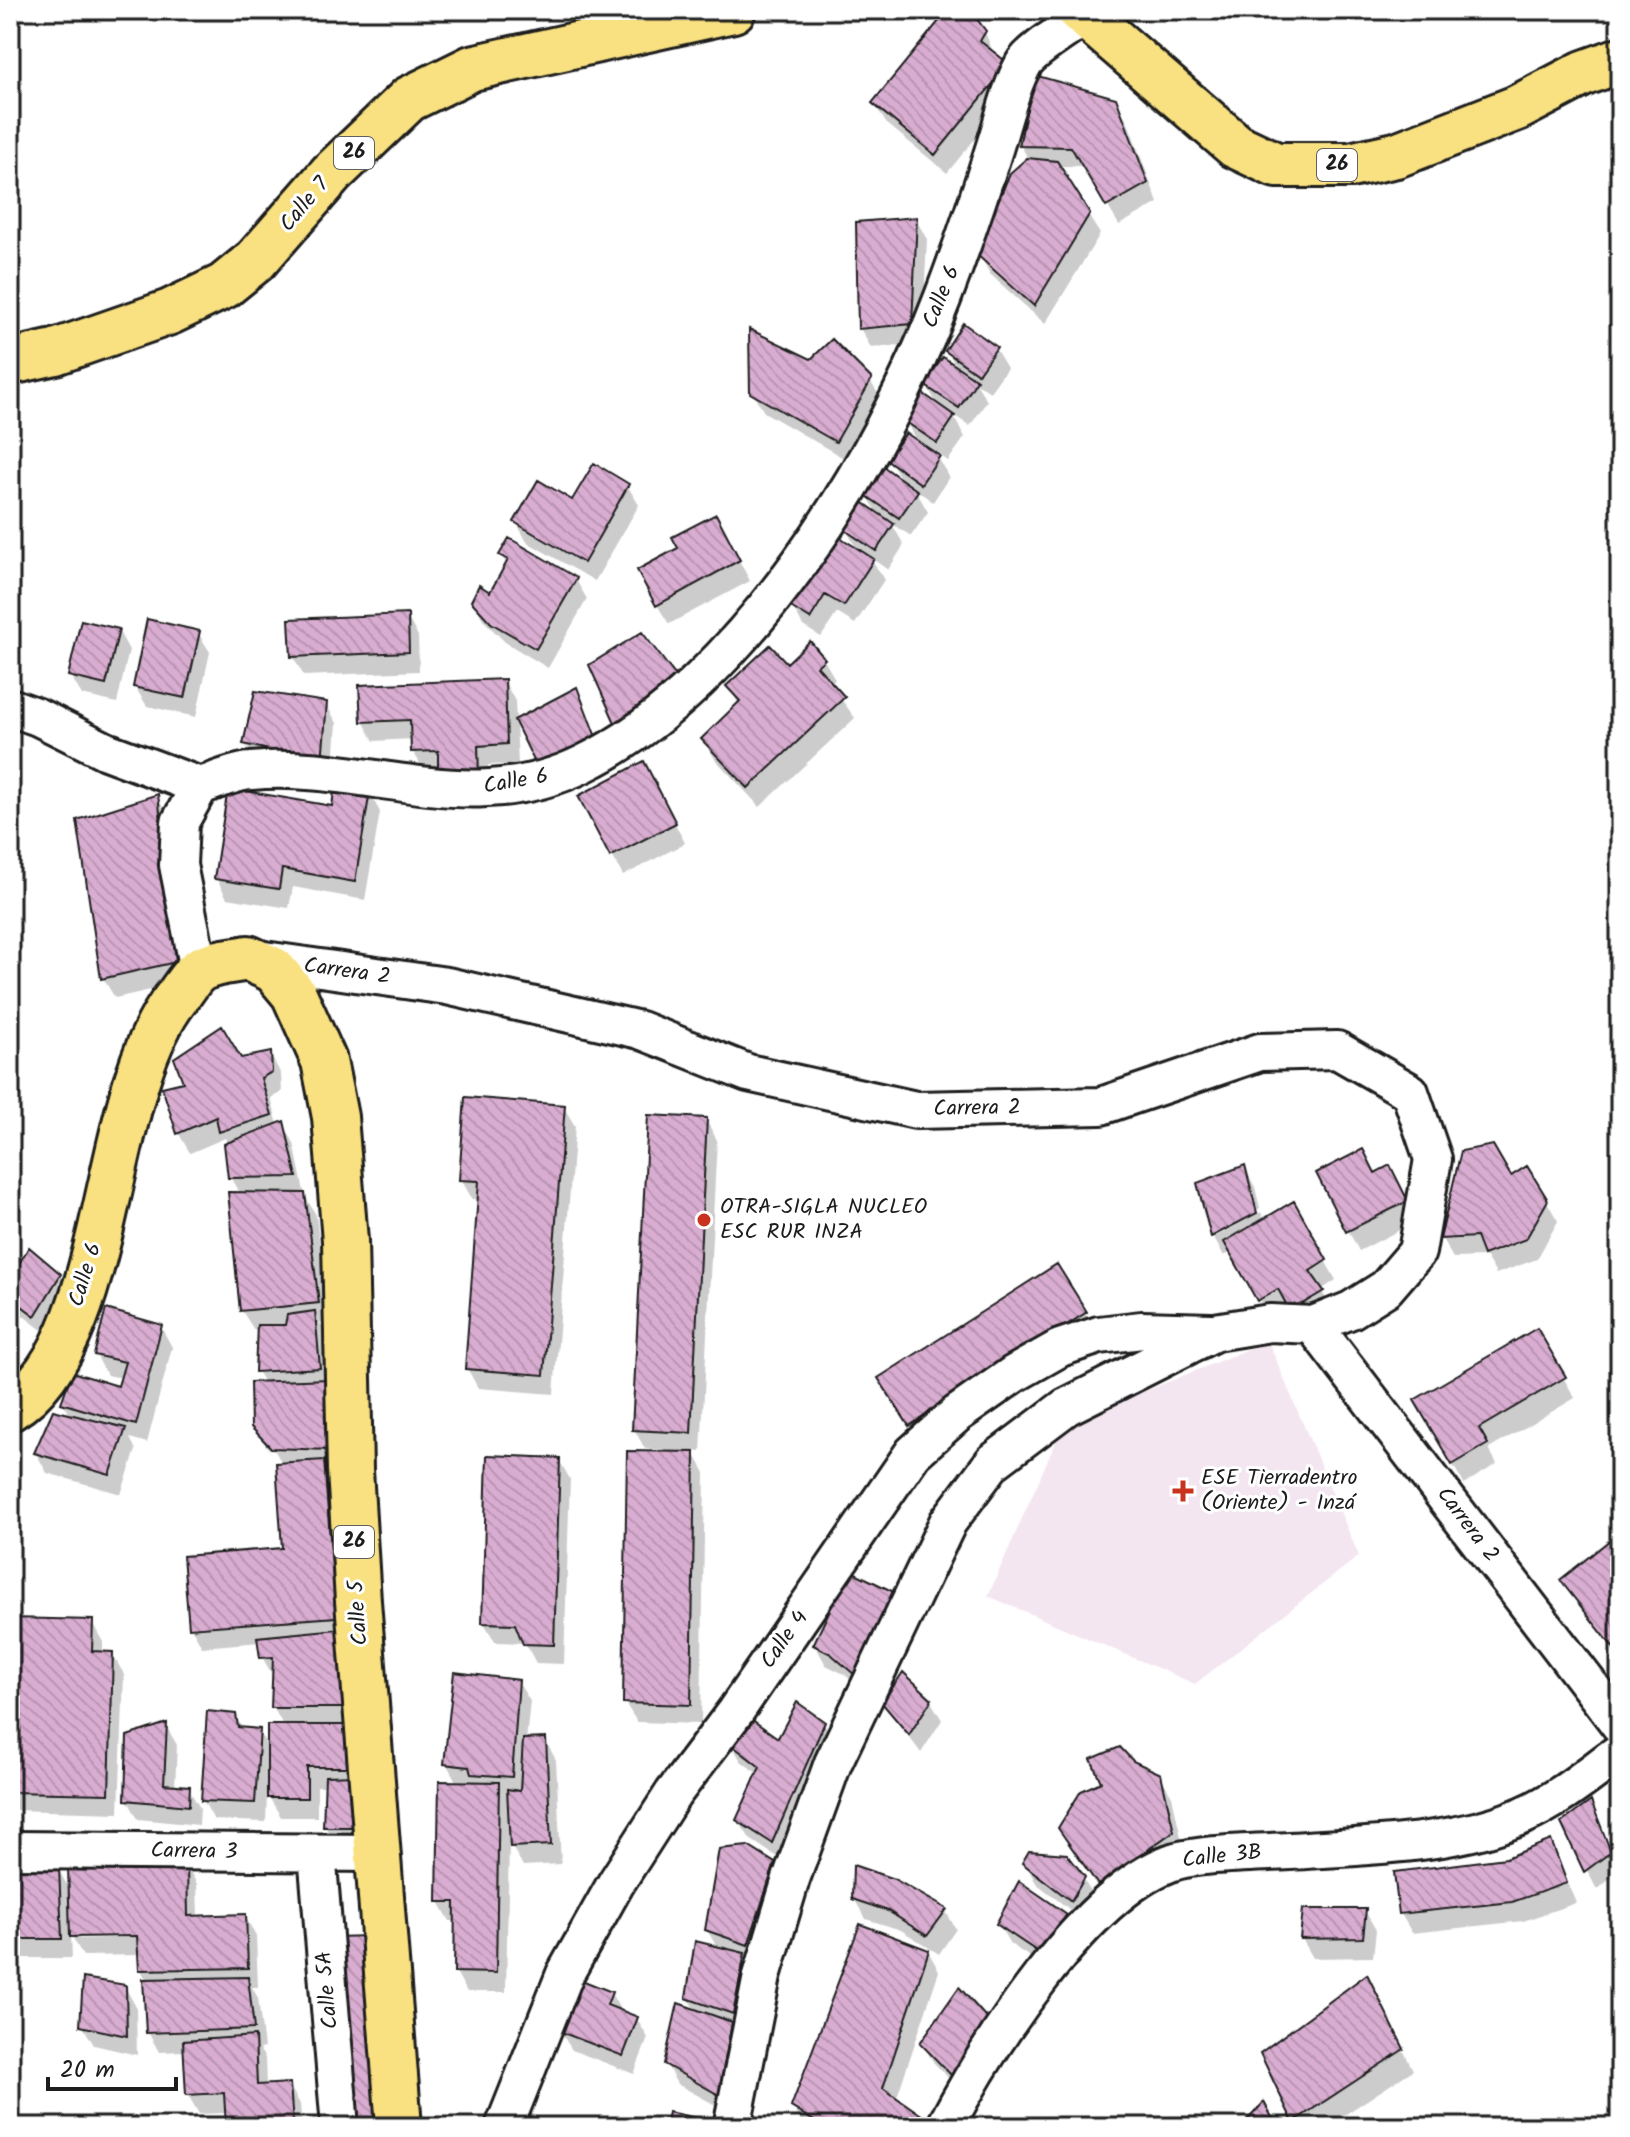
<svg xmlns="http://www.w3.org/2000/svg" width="1630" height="2137" font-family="Kalam,sans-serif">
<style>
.built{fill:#f4e6f1}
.shadow{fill:#0003;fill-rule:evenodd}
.building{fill:url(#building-back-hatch);stroke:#1c1c1c;stroke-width:2}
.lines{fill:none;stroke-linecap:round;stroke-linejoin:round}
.minor-casing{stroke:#1c1c1c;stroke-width:42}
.primary-casing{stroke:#1c1c1c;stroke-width:50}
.minor{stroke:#fff;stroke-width:36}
.primary{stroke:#f9e181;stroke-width:44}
.poi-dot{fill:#c8321e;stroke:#fff;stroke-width:3}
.labels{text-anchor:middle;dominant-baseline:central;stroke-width:6;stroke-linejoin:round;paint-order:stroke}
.shield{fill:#fff;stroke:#606060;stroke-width:2}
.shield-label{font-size:20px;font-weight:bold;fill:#1c1c1c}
.street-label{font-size:22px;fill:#1c1c1c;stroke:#fff}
.poi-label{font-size:22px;fill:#1c1c1c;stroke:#fff;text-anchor:start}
</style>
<defs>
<pattern id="building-back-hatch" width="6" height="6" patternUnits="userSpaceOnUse" patternTransform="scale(2)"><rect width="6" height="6" fill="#d9add1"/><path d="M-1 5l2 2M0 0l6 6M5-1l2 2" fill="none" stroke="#ba94b3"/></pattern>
</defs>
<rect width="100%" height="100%" fill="#fff"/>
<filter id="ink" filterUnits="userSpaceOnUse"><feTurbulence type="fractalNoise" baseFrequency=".0125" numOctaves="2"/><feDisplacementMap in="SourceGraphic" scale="16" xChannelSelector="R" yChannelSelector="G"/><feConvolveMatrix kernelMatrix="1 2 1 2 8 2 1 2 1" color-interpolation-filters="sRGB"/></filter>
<g filter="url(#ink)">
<!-- built -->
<path class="built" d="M1268 1341 1359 1556 1195 1684 988 1596 1063 1425Z"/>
<!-- shadow -->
<path class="shadow" d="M950 10H968L985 32 994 55 1019 85 947 173 886 123 874 103Z
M1035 78 1115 100 1127 120 1158 203 1119 225 1084 166H1057L1100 234 1045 324 990 274 979 254 1029 160 1021 146Z
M916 220 927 239 922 343 871 348 860 328Z
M995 348 1007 368 990 392 976 383 987 401 970 426 952 414 965 437 948 461 935 452 949 477 933 502 915 489 928 512 911 536 892 524 904 545 888 570 871 558 884 580 855 624 837 613 821 637 803 626 792 606 858 551 845 528 879 516 867 495 903 483 890 460 920 445 905 420 939 407 926 385 958 369 947 351Z
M812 362 870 381 882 400 847 460 764 412 752 392Z
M627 485 639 505 595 581 527 542 516 522Z
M726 536 750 581 669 624 657 605Z
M501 555 576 580 587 599 548 668 505 642 484 621 473 601 490 594 507 565Z
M407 617 418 636 419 671 304 676 293 657Z
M118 630 129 650 117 703 82 695 70 675Z
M198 633 210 652 196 717 147 706 135 687Z
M824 660 835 679 830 684 855 718 760 807 715 759 703 739 739 705 729 687 787 666Z
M504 681 515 701 518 764 488 765 489 793 425 771 413 752V739L374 741 363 721Z
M577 690 607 760 551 790Z
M326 704 337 723 333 781 257 764 245 744Z
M654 783 685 843 623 876 581 797Z
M369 792 380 812 365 900 293 887 289 908 227 898 216 878 333 809Z
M157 797 168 816 186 982 115 998 103 978Z
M270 1054 281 1074 282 1092 271 1098 278 1125 283 1123 294 1143 305 1196 316 1215 329 1322 320 1323 326 1333 341 1469H327L334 1481 364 1846H336L325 1826 327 1786H317V1817H281L267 1794 266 1822 214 1820 203 1800 235 1716 243 1729 259 1731 269 1749 284 1727 273 1707 274 1678 262 1657 260 1642 202 1647 191 1627 284 1550 283 1465 268 1439 264 1441 272 1455 253 1426 265 1384 257 1371 259 1330H254L242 1311 240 1194 230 1177 228 1144 225 1138 190 1153 179 1134 165 1088 240 1061Z
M563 1106 575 1126 554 1394 478 1388 467 1368 480 1199H472L461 1179Z
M706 1120 717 1140 701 1452 693 1451 705 1473 701 1724 637 1722 625 1703 666 1450 645 1449 634 1429Z
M1462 1153 1510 1178 1527 1168 1558 1221 1537 1259 1496 1274 1486 1257 1453 1258 1442 1239Z
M1244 1167 1255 1187 1260 1208 1215 1233V1237L1261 1212 1264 1221 1293 1204 1336 1280 1321 1290 1333 1311 1270 1319 1232 1252 1224 1256 1213 1237 1200 1184Z
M1319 1174 1376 1175 1401 1187 1417 1221 1359 1251Z
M1056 1267 1097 1332 921 1444 892 1398Z
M60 1275 71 1295 47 1334 16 1310 10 1300V1282Z
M161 1327 172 1347 147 1443 130 1438 136 1450 121 1494 47 1473 36 1453 71 1417 63 1403 120 1388 123 1378 107 1375 96 1355Z
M1536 1330 1575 1398 1489 1449 1497 1464 1464 1484 1416 1401Z
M559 1460 570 1479 564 1664 536 1663 525 1643 495 1642 484 1623Z
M1620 1545V1659L1562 1581Z
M894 1595 867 1694 844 1674 826 1665 815 1645Z
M10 1620 92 1622 103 1642V1654H112L124 1674 119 1813 13 1810 10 1805Z
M518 1682 530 1701 526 1741 545 1740 556 1760 561 1864 523 1866 509 1842 506 1992H467L456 1972 457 1921H450L439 1902 457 1783 446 1763Z
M930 1700 942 1720 921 1753 884 1703Z
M824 1724 835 1744 783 1861 750 1839 738 1820 758 1774 741 1761 730 1742 779 1741Z
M166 1726 177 1745 175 1787 188 1788 200 1808 199 1825 138 1819 127 1799Z
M1132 1762 1160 1776 1172 1796 1184 1851 1110 1903 1060 1828 1103 1783Z
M1590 1804 1620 1870 1597 1890 1564 1824Z
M1550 1843 1576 1903 1523 1921 1412 1933 1401 1914Z
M1025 1863 1083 1878 1095 1898 1083 1920 1036 1883Z
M186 1864 197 1884 198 1917 245 1916 256 1936 258 1987H252L258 1998 264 2048 259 2049 265 2058 266 2086 289 2085 300 2104 302 2127H228L227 2113 199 2114 188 2095 185 2051 159 2052 148 2032 147 1981 141 1970 140 1955 83 1956 71 1935 72 1958H10V1869H58L71 1892ZM147 1933V1937L79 1939V1935Z
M774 1865 785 1884 758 1963 746 1959 755 1974 730 2113 677 2084 666 2064 696 2012 688 1998 718 1949 707 1930Z
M1019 1884 1066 1916 1077 1935 1053 1972 1010 1944 998 1924Z
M854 1899 945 1910 956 1929 939 1954 901 1930 866 1919Z
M1365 1911 1376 1930 1373 1957 1313 1958 1302 1939Z
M928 1951 939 1971 896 2100 922 2117 927 2127H804L793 2107Z
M125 1987 136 2007 137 2055 94 2045 82 2025Z
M960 1990 965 2095 934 2063 922 2043Z
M611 1993 622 2013 637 2019 648 2038 634 2074 572 2050 560 2031Z
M1377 1996 1413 2070 1326 2127H1299L1262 2053Z"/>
<!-- building -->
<path class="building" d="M948 10H970L986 31 980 41 1009 64 935 155 872 103Z
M1034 75 1116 98 1148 183 1106 207 1071 147 1019 146Z
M1027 158 1057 161 1090 213 1034 306 976 254 1010 173Z
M917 217 912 324 858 329 856 222Z
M963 323 997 347 978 374 945 351Z
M749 329 811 359 832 339 872 379 836 442 750 393Z
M943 357 977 380 959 408 924 385Z
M921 392 955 416 937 443 903 420Z
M906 433 940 456 921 484 887 460Z
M594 463 629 484 584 563 514 522 538 480 572 500Z
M884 467 918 491 899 518 865 495Z
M861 501 894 524 876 551 842 528Z
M716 514 740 560 656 606 637 570 678 548 672 537Z
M835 534 874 559 844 606 825 595 810 619 789 606Z
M509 538 577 578 536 649 491 623 471 601 479 585 490 592 508 560 499 555Z
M408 614 409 652 291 657 289 619Z
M147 619 200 631 185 698 133 687Z
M81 620 119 629 106 685 68 676Z
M642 632 681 683 616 725 589 665Z
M810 641 825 659 817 666 845 697 748 788 701 739 740 701 726 686 770 645 787 663Z
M505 679 507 744 478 746 479 774 438 775V751L411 752 410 720 361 722 359 685Z
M577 687 597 740 539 771 514 720Z
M255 691 327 702 322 762 243 744Z
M644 761 676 823 610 857 578 796Z
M335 785 370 791 355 882 282 869 279 889 214 879 228 788 332 806Z
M158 794 176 962 101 979 77 820Z
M222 1026 241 1058 271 1052 272 1072 261 1078 272 1115 219 1132 216 1117 177 1134 162 1087 183 1082 174 1058Z
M465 1097 565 1105 544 1375 465 1369 479 1181 459 1180Z
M648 1115 707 1118 691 1433 632 1430Z
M284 1121 297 1177 228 1178 224 1144Z
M1493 1145 1511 1176 1527 1166 1548 1200 1526 1239 1483 1255 1476 1237 1440 1239 1461 1151Z
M1363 1149 1375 1173 1390 1165 1408 1201 1346 1232 1316 1173Z
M1245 1165 1257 1213 1211 1237 1197 1183Z
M228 1192 305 1193 319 1303 240 1311Z
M1294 1201 1327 1260 1310 1271 1324 1291 1290 1311 1278 1289 1257 1301 1224 1242Z
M29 1247 61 1274 35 1316 10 1297V1278Z
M1057 1264 1087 1312 909 1426 878 1378Z
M106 1309 162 1325 136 1425 61 1403 72 1372 118 1386 125 1362 94 1355Z
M315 1311 320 1368 255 1372 257 1325H285L287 1315Z
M1537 1328 1566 1377 1479 1428 1488 1444 1452 1465 1414 1400Z
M328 1379 331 1450 271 1448 251 1427 250 1382Z
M53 1410 126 1428 110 1475 34 1453Z
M627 1451 695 1452 691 1705 623 1703Z
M487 1455 560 1458 554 1645 523 1644 515 1624 482 1623Z
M324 1460 336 1617 189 1628 183 1556 282 1548 276 1463Z
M1615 1536 1620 1542V1656L1560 1580Z
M849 1570 896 1593 856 1676 831 1654 813 1645Z
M10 1618 93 1620 92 1651 113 1652 109 1794 10 1792Z
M338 1629 347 1708H271L273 1657 260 1658 257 1637Z
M454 1672 519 1680 512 1777 471 1774 469 1767 444 1764Z
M903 1672 932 1699 909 1735 882 1703Z
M797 1702 825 1722 772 1843 736 1820 760 1767 728 1742 745 1715 778 1738Z
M207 1711 236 1714 238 1727 260 1729 255 1803 201 1801Z
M167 1723 164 1784 190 1786 189 1806 125 1800 127 1736Z
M267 1725H349V1767H307V1798H267Z
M546 1738 551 1845 510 1847 507 1789 520 1791 523 1739Z
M1120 1747 1133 1761 1161 1774 1174 1831 1098 1885 1058 1828 1081 1791 1101 1782 1091 1759Z
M356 1775 354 1827H323L325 1776Z
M439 1781 499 1782 496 1973 454 1972 455 1902H437Z
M1591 1801 1611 1852 1584 1872 1561 1823Z
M1551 1840 1567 1883 1512 1902 1399 1914 1394 1872 1506 1858Z
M748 1846 775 1863 748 1945 705 1930 719 1849Z
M1029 1851 1067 1854 1085 1877 1071 1901 1022 1863Z
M187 1862 188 1916 246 1914 248 1968 139 1970 137 1936 70 1937 68 1865Z
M853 1865 894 1879 947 1909 927 1936 888 1911 852 1899Z
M10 1867H59L62 1939H10Z
M1019 1881 1067 1914 1041 1954 996 1924Z
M1303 1909H1366L1363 1938 1300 1939Z
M860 1924 929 1950 883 2088 923 2116 918 2127H824L791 2107Z
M368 1936 382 2127H352L336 1937Z
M695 1941 745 1953 733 2014 686 1998Z
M1367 1974 1404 2049 1293 2122 1260 2053Z
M248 1977 254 2029 146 2033 143 1979Z
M83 1978 126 1985 127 2036 80 2026Z
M579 1979 612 1992 607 2005 638 2017 623 2056 558 2031Z
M959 1987 993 2025 953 2077 920 2043Z
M678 2003 732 2022 719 2095 664 2064Z
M255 2036 257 2085 290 2083 293 2125 226 2127 224 2093 186 2095 183 2041Z
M1264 2102 1277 2127H1241Z
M668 2112 716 2122 715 2127H665Z"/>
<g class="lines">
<defs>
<path id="minor" d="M10 707 38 717 106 751 200 786
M250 958 447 986 640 1030 748 1073 916 1110 1101 1106 1260 1052 1337 1050 1410 1092 1433 1159 1417 1252 1386 1288 1351 1310 1313 1325 1270 1323 1215 1332 1066 1407 993 1462 948 1522 833 1763 791 1879 762 1976 732 2127
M199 970 178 865 180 822 200 786C216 781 234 772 251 771 367 761 469 820 583 764 743 686 882 459 943 297 962 247 979 197 995 146 1003 121 1010 89 1023 65 1031 50 1070 28 1085 16
M1313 1325 1620 1725
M10 1850 378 1853
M317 1853 340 2127
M504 2127 565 1974 616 1883 673 1794 735 1712 913 1453 957 1414 1014 1374 1060 1348 1099 1335 1142 1330 1211 1332
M945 2127C987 2047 1083 1896 1170 1863 1197 1853 1259 1853 1290 1851 1363 1846 1457 1845 1524 1815 1559 1800 1589 1774 1620 1752"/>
<path id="primary" d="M1079 10 1236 146 1276 165H1350L1396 155 1517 108 1584 73 1620 60
M10 362 55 352 170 312 224 286 256 260 332 173 409 99 472 68 733 10
M10 1408C116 1344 99 1095 177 997 184 988 192 974 201 969 214 962 234 961 248 958L274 970 294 994 324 1061 335 1117 345 1241 350 1470 358 1601 399 2127"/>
</defs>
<!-- minor casing -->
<use href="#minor" class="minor-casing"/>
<!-- primary casing -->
<use href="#primary" class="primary-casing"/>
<!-- minor -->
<use href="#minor" class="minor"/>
<!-- primary -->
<use href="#primary" class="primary"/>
</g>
</g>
<!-- markers -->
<g class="poi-dot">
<circle cx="704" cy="1220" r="8"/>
<path d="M1179 1479h8v8h8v8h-8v8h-8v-8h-8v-8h8z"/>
</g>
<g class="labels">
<!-- shield labels -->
<g class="shield">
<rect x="334" y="137" width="40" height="32" rx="6"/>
<rect x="1317" y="149" width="40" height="32" rx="6"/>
<rect x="334" y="1526" width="40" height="32" rx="6"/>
</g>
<g class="shield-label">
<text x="354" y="153">26</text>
<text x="1337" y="165">26</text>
<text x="354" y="1542">26</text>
</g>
<!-- street labels -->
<g class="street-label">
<text transform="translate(305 205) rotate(-50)">Calle 7</text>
<text transform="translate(942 297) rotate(-68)">Calle 6</text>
<text transform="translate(516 782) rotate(-10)">Calle 6</text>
<text transform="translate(347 972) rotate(8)">Carrera 2</text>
<text transform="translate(977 1109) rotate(-1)">Carrera 2</text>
<text transform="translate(86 1275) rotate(-73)">Calle 6</text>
<text transform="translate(1467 1525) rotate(53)">Carrera 2</text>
<text transform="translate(359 1613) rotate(-94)">Calle 5</text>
<text transform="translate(785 1640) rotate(-55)">Calle 4</text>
<text transform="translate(194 1852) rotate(1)">Carrera 3</text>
<text transform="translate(1222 1857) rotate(-6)">Calle 3B</text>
<text transform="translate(328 1990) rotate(-95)">Calle 5A</text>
</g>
<!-- poi labels -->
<g class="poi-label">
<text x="720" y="1207">OTRA-SIGLA NUCLEO<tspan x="720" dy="25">ESC RUR INZA</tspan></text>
<text x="1201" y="1478">ESE Tierradentro<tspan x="1201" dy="25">(Oriente) - Inzá</tspan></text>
</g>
</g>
<!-- margin -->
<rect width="1630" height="2137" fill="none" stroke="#fff" stroke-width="40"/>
<rect x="20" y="20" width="1590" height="2097" fill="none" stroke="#1c1c1c" stroke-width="3" filter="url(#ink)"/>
<!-- scale -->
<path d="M48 2077v12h128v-12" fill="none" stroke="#1c1c1c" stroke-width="4"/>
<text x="60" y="2077" font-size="24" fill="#1c1c1c" stroke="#ffffff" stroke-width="6" paint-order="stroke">20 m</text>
</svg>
